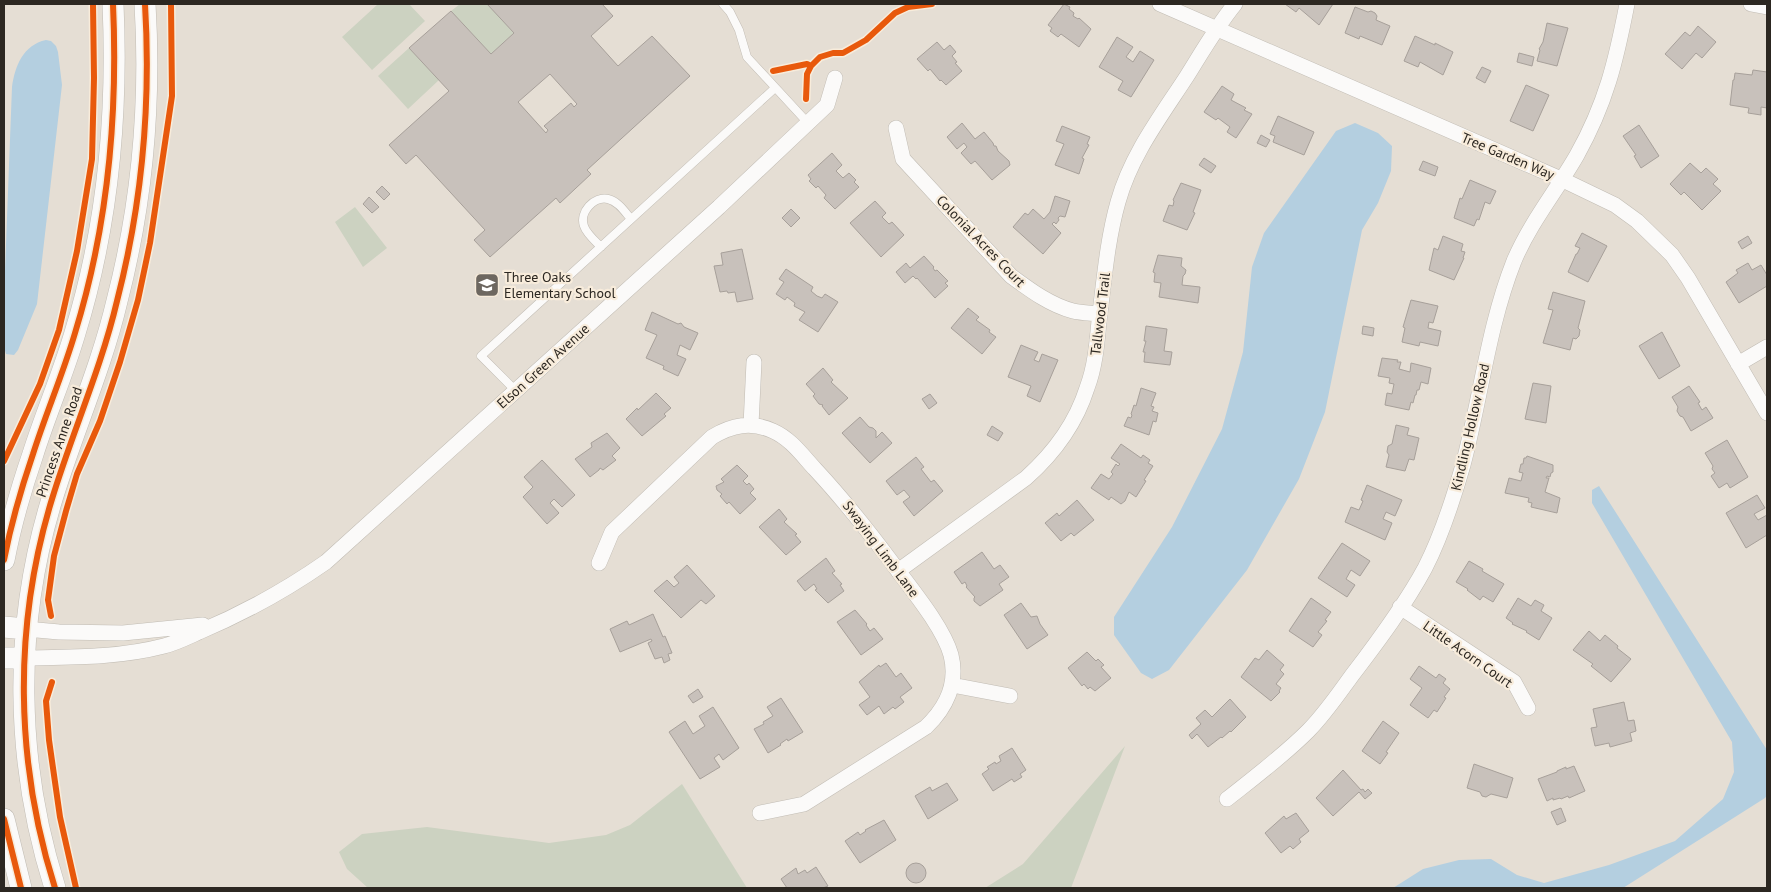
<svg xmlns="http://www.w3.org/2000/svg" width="1771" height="892" font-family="'PT Sans',sans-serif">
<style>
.green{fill:#ccd2c1}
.water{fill:#b4cfe0}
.building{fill:#c8c1bb;stroke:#a7a09a;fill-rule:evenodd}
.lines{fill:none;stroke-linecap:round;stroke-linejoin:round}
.lane-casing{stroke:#c1bcb4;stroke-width:9}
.street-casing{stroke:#c1bcb4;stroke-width:16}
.secondary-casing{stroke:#c1bcb4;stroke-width:22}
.lane{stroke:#fbfaf9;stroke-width:8}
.street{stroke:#fbfaf9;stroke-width:15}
.secondary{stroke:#fbfaf9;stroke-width:21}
.cycleway-casing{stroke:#f8ecdb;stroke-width:9}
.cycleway{stroke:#e8590c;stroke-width:6}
.labels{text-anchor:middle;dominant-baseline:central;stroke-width:4.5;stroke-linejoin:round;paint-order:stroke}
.street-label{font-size:14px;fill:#2c2721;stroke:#f8ecdb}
.poi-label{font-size:14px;fill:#2c2721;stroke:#f8ecdb;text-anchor:start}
</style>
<rect width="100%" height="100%" fill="#e5ded4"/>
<!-- green -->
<path class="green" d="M378 4H409L425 21 372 70 342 37Z
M460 4H488L514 33 491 54 451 11Z
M409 48 439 80 408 109 378 76Z
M355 207 387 248 363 267 335 222Z
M1125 746 1071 888H985L1023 864Z
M682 784 747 888H368L347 869 339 852 362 834 427 827 549 843 606 835 630 825Z"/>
<!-- water -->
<path class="water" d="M46 40 51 41 56 46 58 52 62 85 37 304 18 350 14 355 6 354 4 347V297L12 87C15 66 23 45 46 40Z
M1355 123 1378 133 1392 146 1391 171 1378 203 1362 230 1325 412 1299 479 1247 570 1169 670 1152 679 1141 673 1114 635V617L1172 527 1222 429 1243 352 1252 267 1264 233 1336 131Z
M1599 486 1767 750V795L1765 798 1623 888H1393L1423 869 1459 860 1491 859 1517 875 1544 883 1609 865 1675 841 1723 799 1734 772 1732 742 1592 503V490Z"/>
<!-- building -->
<path class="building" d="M487 4H602L613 16 591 36 618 66 652 36 690 76 587 170 591 174 560 203 556 198 490 257 474 240 485 230 416 155 406 164 389 145 449 91 409 48 451 11 491 54 514 33ZM550 74 577 104 574 107 571 103 544 126 548 130 546 133 518 102Z
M1064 4 1070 7 1069 9 1074 13 1073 16 1078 19 1079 18 1091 29 1079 47 1061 34 1058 37 1050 31 1052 28 1048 25Z
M1285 4H1333L1319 25 1299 8 1296 12Z
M1355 7 1368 12 1371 11 1375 13 1377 16 1376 20 1390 26 1382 45 1360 36 1359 39 1345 33Z
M1547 23 1568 28 1557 66 1537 61 1540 50 1539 49 1543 42Z
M1698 26 1716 42 1702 58 1696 53 1682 69 1665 54 1685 32 1690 36Z
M1415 36 1435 45V43L1453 52 1443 75 1420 62 1418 67 1404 61Z
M1117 37 1133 47 1126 57 1133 62 1140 51 1154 60 1131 97 1118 90 1123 81 1099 67Z
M937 42 944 50 950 45 956 52 952 56 957 62 955 63 962 71 946 85 941 80 940 81 930 69 928 71 917 59Z
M1519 53 1534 57 1532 66 1517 62Z
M1482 67 1491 71 1485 83 1476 78Z
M1753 70 1767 72V108L1761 107V115L1748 113 1749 108 1730 105 1733 80H1734L1735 73 1752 75Z
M1526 85 1549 95 1533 131 1510 121Z
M1222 86 1234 94 1231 100 1246 108 1244 110 1252 114 1236 138 1227 132 1230 127 1218 118 1216 120 1204 112Z
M1278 116 1314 132 1304 155 1273 142 1275 136 1270 134Z
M962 123 975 139 984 132 993 143 994 146H996L998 151 1009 161 1010 165 992 180 975 161 971 164 961 153 967 147 964 143 957 149 947 137Z
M1639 125 1659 156 1641 168 1634 156 1636 155 1623 136Z
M1062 126 1090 137 1087 144 1089 145 1082 158 1084 159 1079 174 1055 165 1064 144 1056 141Z
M1261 135 1270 140 1266 147 1257 143Z
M832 153 842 165 836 171 843 178 849 173 856 180 854 182 859 187 835 209 824 198 826 195 818 186 816 188 809 181 811 179 808 175Z
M1204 158 1216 166 1211 173 1199 165Z
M1423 161 1438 167 1435 176 1419 170Z
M1690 163 1701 173 1706 168 1718 179 1713 184 1721 191 1702 210 1684 192 1681 195 1670 184Z
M1470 180 1496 191 1490 204 1485 202 1479 220 1477 219 1474 226 1454 218 1460 198 1462 199Z
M1181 183 1201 190 1193 212 1195 213 1187 230 1163 221 1169 205 1173 206 1174 201 1173 200Z
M382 186 390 194 384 200 376 192Z
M1055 196 1070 201 1065 217 1060 216 1058 218 1059 220 1056 224 1054 222 1052 224 1061 233 1043 254 1013 227 1025 213 1028 215 1033 209 1044 219 1050 212Z
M369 197 379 207 372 213 363 204Z
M875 201 886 213 882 217 889 224 892 222 904 235 881 257 850 223Z
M791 209 800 218 791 227 782 218Z
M1582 233 1607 246 1588 282 1568 272 1576 254H1577L1580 248 1575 246Z
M1443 236 1463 244 1461 251 1465 252 1463 258H1464L1454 280 1429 270 1434 248 1438 250Z
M1748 236 1752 243 1742 249 1738 242Z
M742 249 753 299 737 302 735 292 728 293 727 291 720 292 714 266 723 265 721 253Z
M1158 255 1182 258 1181 266 1186 270 1185 274 1183 276 1182 285 1200 287 1198 303 1159 297 1161 283 1154 282 1155 273 1153 272Z
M924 256 934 267 933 268 935 271 937 270 948 281 945 283 948 286 935 298 917 278 916 279 913 276 905 283 896 272 906 263 910 268Z
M1748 263 1752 270 1761 265 1767 275V286L1739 303 1726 282 1738 273 1736 270Z
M786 269 813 287 811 291 817 296 822 298 825 294 838 302 818 332 799 320 805 312 794 306 795 303 787 297 785 300 776 294 784 282 779 279Z
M1553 292 1585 301 1578 328 1580 330 1579 336 1576 339 1573 338 1570 350 1543 343 1553 310 1548 309Z
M1411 300 1438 306 1433 323 1429 322 1428 328 1441 331 1438 346 1420 342 1419 346 1402 342 1405 328 1403 327Z
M968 308 979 317 976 320 990 330 989 332 996 337 982 354 951 328Z
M652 312 678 324 681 323 684 327 698 333 690 350 680 345 677 355 686 359 678 376 663 369 664 366 646 358 657 335 645 330Z
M1146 326 1167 329 1164 351 1172 352 1170 365 1144 362 1145 352H1143L1146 341H1144Z
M1363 326 1374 328 1373 336 1362 334Z
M1662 332 1680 366 1659 379 1639 346Z
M1021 345 1038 352 1034 360 1039 362 1042 354 1058 360 1040 402 1027 396 1031 386 1008 377Z
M1382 358 1398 360 1397 362H1401L1399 369 1410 372 1411 363 1431 368 1428 384 1421 382 1419 390H1417L1416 395H1415L1413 403 1411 402 1409 410 1385 405 1387 393 1392 394 1394 384 1389 383 1390 378 1378 376Z
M823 368 833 380 831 382 848 398 829 415 822 406 823 405 819 404 813 396 815 394 806 384Z
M1533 383 1551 386 1546 423 1525 419Z
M1689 386 1700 402 1698 403 1702 410 1706 407 1713 418 1691 431 1683 417 1680 416 1677 411 1678 407 1672 397Z
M1141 388 1156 393 1151 406 1154 407 1152 411 1158 413 1156 422 1153 421 1149 435 1124 426 1128 417 1131 418 1132 415 1131 414 1134 405 1136 406Z
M656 393 671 408 664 414 666 416 642 436 626 419 637 408 638 410Z
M930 394 937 403 929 409 922 399Z
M860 417 869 427 873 428 876 431V438L882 432 892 443 870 463 842 433Z
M1396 425 1409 428 1407 435 1419 438 1414 460 1409 459 1405 471 1386 467 1389 455 1387 452 1388 446 1392 444Z
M992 426 1003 433 998 441 987 435Z
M607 433 620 448 612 456 616 460 603 470 600 468 599 470 590 477 575 459 592 447 591 443Z
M1727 440 1748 477 1730 488 1727 483 1719 488 1711 476 1715 473 1712 469 1713 466 1705 453Z
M1121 444 1141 458 1143 455 1150 460 1148 463 1153 466 1144 480 1146 481 1136 497 1129 492 1125 501 1121 504 1111 497 1109 500 1091 488 1101 474 1109 479 1113 474 1111 472 1116 464 1118 466 1120 464 1111 458Z
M1527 456 1553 465V472L1551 473 1550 477 1547 476 1546 478H1549L1545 492 1560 498 1557 513 1531 507 1532 503 1528 502 1529 498 1505 493 1509 478 1521 481 1523 473 1519 472 1521 464H1523L1524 458H1526Z
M916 457 924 467 921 469 931 482 934 480 943 491 914 516 903 502 910 497 904 490 897 495 886 481Z
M542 460 575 495 562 507 554 499 550 503 559 513 547 524 523 497 533 487 524 477Z
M737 465 748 476 743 481 747 485 749 483 754 489 750 493 756 499 740 514 729 502 727 504 720 496 722 494 717 490 716 486 724 482 721 479Z
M1367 485 1402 500 1395 516 1386 512 1383 519 1392 523 1385 540 1345 522 1351 507 1359 510 1363 501 1361 500Z
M1757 495 1765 508 1754 514 1758 520 1767 515V535L1746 548 1726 513Z
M1077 500 1094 520 1074 536 1071 533 1061 541 1045 523 1057 513 1059 516Z
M779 509 787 519 784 522 797 534 795 535 801 542 786 555 759 527Z
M1342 543 1370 561 1360 576 1351 570 1346 579 1355 585 1347 597 1318 578Z
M982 552 994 569 1000 565 1009 577 999 584 1003 590 980 606 974 601V598L975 597 966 587 967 586 965 582 962 584 954 572Z
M826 558 835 571 832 573 842 584 840 585 844 591 828 603 815 590 817 589 814 584 805 591 797 581Z
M1469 561 1483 569 1482 571 1504 584 1493 602 1483 596 1480 600 1467 590 1468 589 1456 582Z
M687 565 715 596 706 604 701 600 681 618 654 591 667 580 674 587 679 583 674 577Z
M1311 598 1331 612 1325 620 1327 621 1318 632 1322 635 1313 647 1289 631Z
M1518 598 1531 606 1535 600 1544 605 1541 611 1552 618 1539 640 1526 632 1527 631 1512 624 1513 623 1506 618Z
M1021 603 1031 617 1037 616 1040 624 1048 635 1027 649 1004 615Z
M855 610 867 624 866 625 870 631 874 628 883 639 861 655 837 622Z
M653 614 663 637 665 636 672 653 668 654 670 660 664 663 662 657 655 659 648 643 652 641 651 639 620 652 610 629 627 621 629 625Z
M1589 631 1600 641 1605 635 1618 646 1617 648 1631 659 1611 682 1591 666 1593 664 1573 650Z
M1267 650 1284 665 1280 670 1284 674 1276 684 1281 688 1279 691 1280 692 1271 701 1241 677 1255 658 1259 660Z
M1087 652 1096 661 1098 659 1104 665 1101 667 1111 678 1095 691 1090 687 1088 689 1084 684 1082 686 1068 668Z
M886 663 896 677 901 673 912 688 900 697 904 702 895 709 893 707 884 714 879 706 867 715 859 705 870 697 859 682 879 665 880 667Z
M1419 666 1436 678 1439 674 1446 679 1443 683 1450 689 1444 697 1446 698 1437 712 1434 710 1428 718 1410 705 1422 688 1410 679Z
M698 689 703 697 693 703 688 696Z
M781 698 803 732 788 741 787 739 780 744 781 745 768 753 754 729 764 724 763 722 773 716 767 707Z
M1230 699 1246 717 1231 732 1230 731 1222 738 1221 737 1208 747 1197 734 1192 739 1189 735 1201 724 1196 718 1205 710 1212 717Z
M1624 702 1628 721 1634 720 1636 731 1630 733 1632 741 1610 747 1609 743 1595 746 1591 728 1597 727 1593 709Z
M713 707 739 748 723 760 719 754 714 758 720 767 700 779 669 732 685 721 693 734 705 726 699 716Z
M1383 721 1399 733 1386 752 1388 753 1380 764 1362 751Z
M1012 748 1026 770 1020 774 1022 777 1014 782 1012 779 993 791 982 774 989 769 987 767 995 762 996 764 1001 761 999 756Z
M1474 764 1513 778 1507 798 1491 794 1486 797 1482 796 1480 792 1467 788Z
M1574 766 1585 791 1569 798 1568 796 1561 799 1560 798 1553 800V798L1547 801 1538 779 1557 772V771L1566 767V769Z
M1343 770 1361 790 1363 789 1365 792 1368 789 1372 793 1365 799 1359 792 1333 816 1316 798Z
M947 783 958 800 928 819 915 796 930 787 932 791Z
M1561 808 1566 821 1557 825 1551 812Z
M1296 813 1309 831 1299 839 1301 842 1293 849 1290 846 1281 853 1265 833 1284 816 1286 819Z
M884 820 896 840 860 863 845 841 858 832 860 835 866 831 865 830Z
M906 873a10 10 0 1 1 20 0a10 10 0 1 1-20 0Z
M816 867 828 886 823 888H787L781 879 796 868 798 874 805 870 807 873Z"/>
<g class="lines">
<defs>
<path id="lane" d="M723 4 730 12 739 30 747 57 808 123
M601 247C595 241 586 233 584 226 579 212 594 196 608 199 618 201 625 212 631 219
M516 391 481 356 775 88"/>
<path id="street" d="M1160 4 1561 179 1615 205 1637 221 1672 255 1688 278 1767 413
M1751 4 1767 7
M896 128 903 159 1011 276C1030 290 1050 305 1073 311 1081 313 1091 313 1100 314
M1738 364 1767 347
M751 425 754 362
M599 563 612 532 712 437C732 425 751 421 773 431 791 439 802 455 815 469 842 498 866 528 890 560 908 585 943 626 951 655 958 683 946 708 926 727L804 804 760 813
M898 571 1026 478C1054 453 1076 423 1087 388 1095 367 1097 344 1099 321 1104 282 1107 241 1118 202 1131 155 1161 116 1187 76 1202 52 1217 26 1235 4
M1400 607 1514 682 1528 708
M26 629 59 632 123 633 203 625
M24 658C71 657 118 658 164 646 176 643 188 637 199 632 244 613 286 590 326 562L719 207 827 105 835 78
M952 685 1010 696
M1227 799C1255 777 1283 756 1308 731 1325 714 1339 693 1353 674 1379 640 1405 605 1425 568 1442 535 1453 500 1463 465 1481 397 1488 327 1514 261 1530 223 1557 190 1577 155 1606 103 1616 61 1627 4"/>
<path id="secondary" d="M4 560C11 524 21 489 33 454 46 413 63 374 75 333 108 226 118 115 113 4
M4 627 26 629
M4 658H24
M4 819 21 888
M55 888C15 762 13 626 52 499 72 433 101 369 117 301 142 204 151 103 145 4"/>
</defs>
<!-- lane casing -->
<use href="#lane" class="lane-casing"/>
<!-- street casing -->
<use href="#street" class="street-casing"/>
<!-- secondary casing -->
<use href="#secondary" class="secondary-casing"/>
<!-- lane -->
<use href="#lane" class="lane"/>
<!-- street -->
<use href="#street" class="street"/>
<!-- secondary -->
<use href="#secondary" class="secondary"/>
<defs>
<path id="cycleway" d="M811 66 820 57 833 53H843L866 40 895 13 908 7 932 4
M773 71 807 64 811 66 807 74 806 99
M4 461 40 384 59 330 77 251 92 159 94 78 93 4
M4 560C11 524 21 489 33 454 46 413 63 374 75 333 108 226 118 115 113 4
M51 616 48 600 54 556 66 511 77 474 100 421 120 362 138 300 150 243 172 96 171 4
M52 682 46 701 49 740 60 817 76 888
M4 819 21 888
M55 888C15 762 13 626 52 499 72 433 101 369 117 301 142 204 151 103 145 4"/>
</defs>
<!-- cycleway casing -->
<use href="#cycleway" class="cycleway-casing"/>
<!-- cycleway -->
<use href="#cycleway" class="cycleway"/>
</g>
<!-- icons -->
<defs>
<symbol id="school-square" viewBox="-11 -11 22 22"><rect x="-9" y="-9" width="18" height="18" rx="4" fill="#6d6760" stroke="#f8ecdb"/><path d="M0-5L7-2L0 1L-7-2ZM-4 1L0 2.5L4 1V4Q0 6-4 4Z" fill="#fff"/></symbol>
</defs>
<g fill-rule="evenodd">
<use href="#school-square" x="473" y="271" width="28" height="28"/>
</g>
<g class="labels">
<!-- street labels -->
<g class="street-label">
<text transform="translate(1508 156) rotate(23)">Tree Garden Way</text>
<text transform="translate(981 241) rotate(46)">Colonial Acres Court</text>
<text transform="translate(1100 314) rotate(-83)">Tallwood Trail</text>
<text transform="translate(543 366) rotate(-42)">Elson Green Avenue</text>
<text transform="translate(1470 427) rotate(-77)">Kindling Hollow Road</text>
<text transform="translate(59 442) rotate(-71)">Princess Anne Road</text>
<text transform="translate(881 549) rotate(53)">Swaying Limb Lane</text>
<text transform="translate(1468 654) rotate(35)">Little Acorn Court</text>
</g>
<!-- poi labels -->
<g class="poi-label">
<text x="504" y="277">Three Oaks<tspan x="504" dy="16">Elementary School</tspan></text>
</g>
</g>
<!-- border -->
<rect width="1771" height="892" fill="none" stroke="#2c2721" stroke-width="10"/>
</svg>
